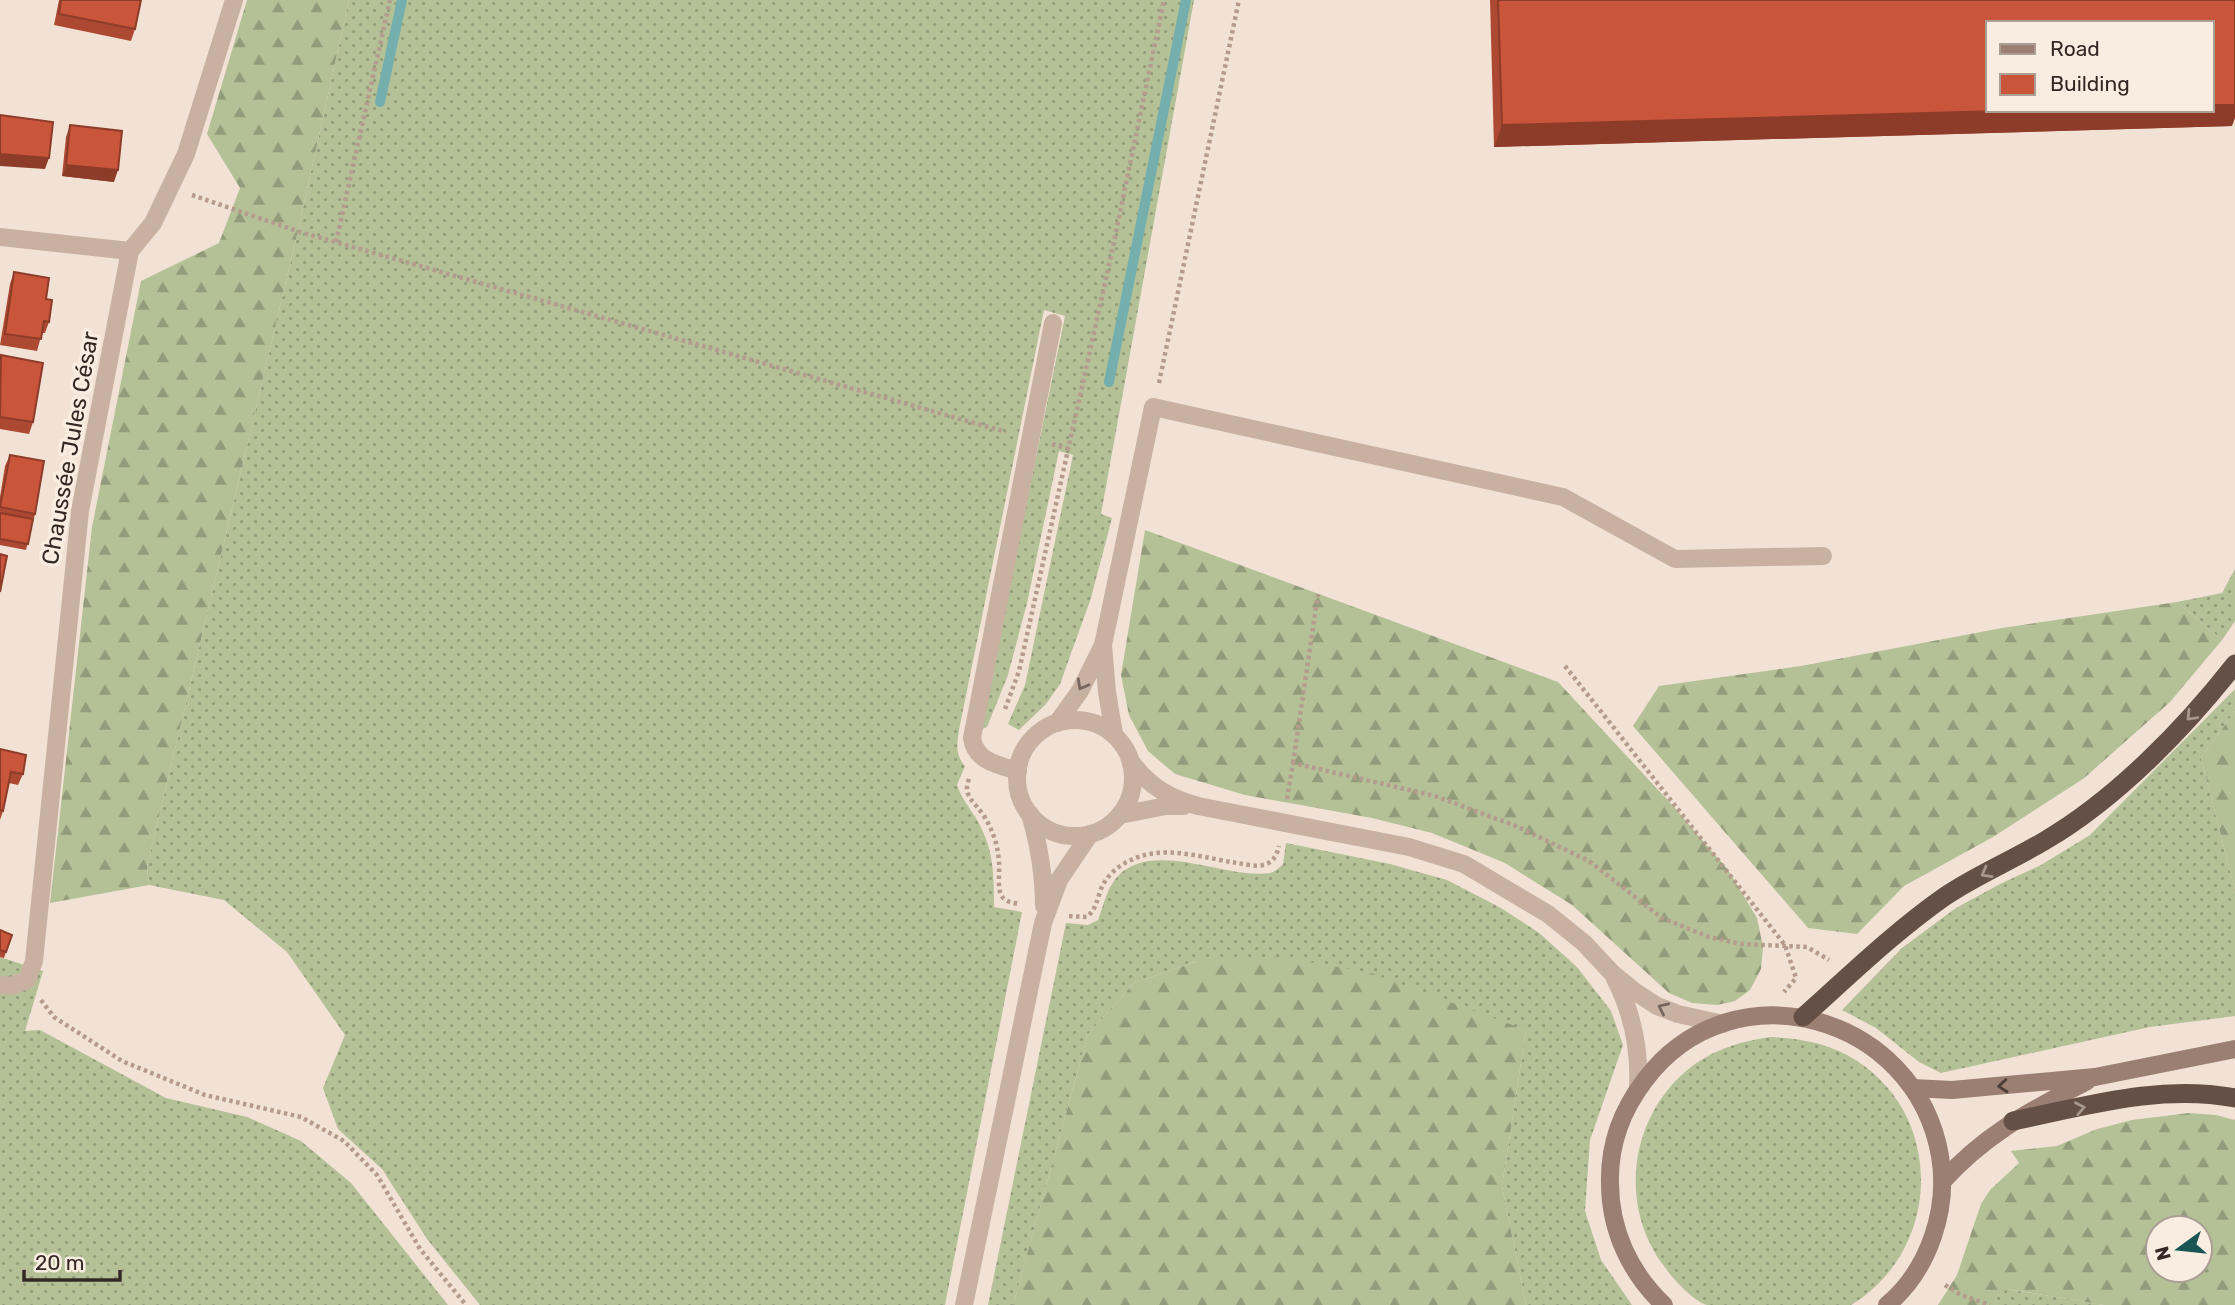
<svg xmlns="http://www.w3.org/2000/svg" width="2235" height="1305" font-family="Rubik,sans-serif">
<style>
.grass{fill:url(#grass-dots)}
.forest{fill:url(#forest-firs);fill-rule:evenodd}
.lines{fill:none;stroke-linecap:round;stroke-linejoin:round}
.stream{stroke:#74aead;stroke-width:10}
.path{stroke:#b49b8c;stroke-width:4.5;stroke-dasharray:3.5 3.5;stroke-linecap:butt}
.service{stroke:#c9b1a2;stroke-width:18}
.minor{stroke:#c9b1a2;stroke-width:18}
.secondary{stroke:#9c7f73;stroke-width:18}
.trunk{stroke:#655048;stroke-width:19}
.wall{fill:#ad4933}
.shaded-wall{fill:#8d3c29}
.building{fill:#c9553b;stroke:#8d3c29;stroke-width:2}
.oneway{stroke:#76665d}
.oneway2{stroke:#a8978d}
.oneway3{stroke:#4d3e38}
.labels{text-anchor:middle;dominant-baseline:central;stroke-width:7;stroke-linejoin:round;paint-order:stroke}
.street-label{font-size:23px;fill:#332824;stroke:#f9ede1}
</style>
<defs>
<pattern id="grass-dots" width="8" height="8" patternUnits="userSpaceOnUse" patternTransform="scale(1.75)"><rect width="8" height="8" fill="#b4c096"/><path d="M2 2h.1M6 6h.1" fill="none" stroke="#939c7a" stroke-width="1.8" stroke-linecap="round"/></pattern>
<pattern id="forest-firs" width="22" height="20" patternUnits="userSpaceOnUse" patternTransform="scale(1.75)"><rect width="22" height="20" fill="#b4c096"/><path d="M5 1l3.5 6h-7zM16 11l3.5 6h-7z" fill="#939c7a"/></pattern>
</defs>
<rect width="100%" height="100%" fill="#f1e2d5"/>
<!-- grass -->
<path class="grass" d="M349 0H1194L1101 514 1112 518 1091 598 1060 684 1046 704 1019 730 1008 724 1025 685 1073 455 1059 451 1027 603 1008 675 987 727 980 730 1065 316 1044 310 959 730C957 744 955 755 965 766L957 785C961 798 970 808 977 820 994 850 994 873 994 907L1022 912 945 1305H480L427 1239 382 1169 338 1129 323 1088 345 1035 287 952 224 900 149 885 147 867 297 235Z
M2235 569V621L2222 640 2177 602 2222 593Z
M2235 689V711L2201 758 2235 890V1016L2150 1027 1941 1073 1919 1062 1876 1028 1842 1010 1902 948 1956 908 2000 884 2041 865 2090 835Z
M1286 843 1390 864 1447 880 1501 908 1538 932 1577 967 1611 1011 1623 1045 1590 1140 1585 1211 1601 1260 1632 1305H1526L1502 1186 1526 1030 1197 961 1134 983 1088 1034 1013 1305H988L1066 923 1088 925 1098 920C1104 905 1106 889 1118 876 1154 839 1227 880 1270 873 1275 872 1279 868 1283 864Z
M0 957 43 971 25 1031 40 1030 166 1098 247 1117 301 1141 351 1183 448 1305H0Z
M1770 1037C1797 1038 1823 1042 1847 1055 1945 1108 1945 1248 1851 1305 1815 1305 1780 1305 1744 1305 1733 1305 1718 1305 1707 1305 1693 1301 1672 1278 1664 1266 1616 1203 1631 1110 1695 1064 1718 1048 1743 1041 1770 1037Z
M2007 1289 2104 1305H1995L1997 1296Z"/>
<!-- forest -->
<path class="forest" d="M247 0H349L297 235 147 867 149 885 50 903 92 527 141 281 219 243 240 188 207 134Z
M1145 530 1558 682 1674 807 1728 870 1757 918 1763 947 1761 969 1750 990 1735 1001 1717 1005 1692 1003 1669 993 1572 905 1505 863 1432 833 1372 818 1245 795 1175 774 1148 751 1129 715 1121 675Z
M2177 602 2222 640 2170 702 2083 779 1993 837 1904 886 1857 934 1808 928 1633 726 1659 686 1801 666 2002 628Z
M2235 711V890L2201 758Z
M1279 957 1368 972 1526 1030 1502 1186 1526 1305H1013L1088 1034 1134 983 1197 961Z
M2189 1113 2216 1115 2235 1120V1305H2104L2008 1289 1997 1296 1995 1305H1938L1957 1275 1981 1204 1990 1190 2019 1163 2011 1151 2057 1146 2097 1129 2132 1120ZM2158 1228H2200V1270H2158Z"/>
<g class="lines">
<!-- stream -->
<path class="stream" d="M380 102 402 0
M1109 382 1186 0"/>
<!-- path -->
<path class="path" d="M192 195 300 232 1006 432
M336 242 390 0
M1159 383 1239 0
M1052 444 1069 449
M1565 666 1785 945 1796 978 1784 992
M1005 709 1019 671 1111 256 1164 0
M1293 763 1318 594
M969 779C962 796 975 802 984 816 993 831 998 845 999 862 1000 872 997 886 1001 895 1005 902 1013 903 1020 904
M1287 799 1293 763 1435 796 1516 826 1589 861 1662 918 1709 937 1742 944 1807 947 1829 960
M1069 916 1087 917C1096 909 1097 900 1101 889 1106 876 1119 865 1131 860 1163 844 1204 858 1237 863 1245 864 1255 867 1263 865 1273 863 1277 855 1279 846
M41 1000 54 1017 122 1061 205 1095 301 1117 344 1141 377 1175 420 1249 466 1305
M1945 1285 1961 1295 1990 1305"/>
<!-- service -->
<path class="service" d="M1103 645 1107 692 1114 734
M1057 723 1080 691 1103 645 1153 407 1563 497 1675 559 1823 556
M1018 771C998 765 975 761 972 738L1053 323
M1030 814C1039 845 1044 874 1044 906
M964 1305 1043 923 1059 880 1090 834"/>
<!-- minor -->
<path class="minor" d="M0 237 130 251
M1017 778a58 58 0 1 1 116 0a58 58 0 1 1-116 0Z
M1132 763C1150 787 1170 798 1198 806L1409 847 1464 864 1548 914 1584 943 1612 973 1634 991 1657 1006 1678 1014 1723 1024
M1120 815 1166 806H1184
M1615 979C1633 1014 1640 1049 1638 1088
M0 985 11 986 27 980 34 961 80 511 130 251 153 223 186 154 234 0"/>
<!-- secondary -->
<path class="secondary" d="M1913 1088 1952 1090 2095 1077 2235 1049
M1942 1182C1986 1133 2031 1111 2087 1081
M1664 1305C1630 1273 1610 1230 1610 1183 1609 1145 1622 1110 1645 1080 1733 963 1916 1015 1940 1156 1949 1209 1929 1270 1887 1305"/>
<!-- trunk -->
<path class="trunk" d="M1803 1017C1849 976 1893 933 1944 897 1976 875 2013 860 2046 840 2117 798 2184 729 2235 664
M2013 1121C2087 1106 2159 1084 2235 1098"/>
</g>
<!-- wall -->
<path class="wall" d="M59 0H141L135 29 131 41 54 25Z
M1490 0H2235L2232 126 1494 147Z
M70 125 114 182 62 176 66 137Z
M14 272 46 299 49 322 45 333H42L37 351 0 345 10 284Z
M0 358 33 422 29 434 0 429Z
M10 455 35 514 26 550 0 545V497L5 466Z
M0 749 23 774 18 785 9 783 3 811 0 820Z
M0 930 6 952 4 958 0 957Z"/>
<!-- shaded-wall -->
<path class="shaded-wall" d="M2212 105H2235V118L2232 126 1494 147 1502 125 2034 110H2212Z
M0 154 49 158 45 169 0 166Z
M66 165 118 170 114 182 62 176Z"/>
<!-- building -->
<path class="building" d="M61 0H141L135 29 59 14Z
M1498 0H2235V105H2212V23H1988V110H2034L1502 125Z
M0 115 53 122 49 158 0 154Z
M70 125 122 131 118 170 66 165Z
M14 272 49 278 46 299 52 300 49 322 44 321 41 339 5 334Z
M1 355 43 363 33 422 0 417Z
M10 455 44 461 35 514 0 507Z
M0 513 33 519 28 544 0 539Z
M0 554 7 556 0 592Z
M0 749 26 755 23 774 11 772 3 811 0 810Z
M0 930 12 935 6 952 0 950Z"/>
<!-- one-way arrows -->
<defs><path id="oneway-chevron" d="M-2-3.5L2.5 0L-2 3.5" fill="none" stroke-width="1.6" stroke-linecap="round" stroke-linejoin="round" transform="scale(1.75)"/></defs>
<g class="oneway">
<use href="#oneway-chevron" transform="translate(1082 685) rotate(119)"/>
<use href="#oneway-chevron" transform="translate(1663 1008) rotate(-155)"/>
</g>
<g class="oneway2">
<use href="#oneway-chevron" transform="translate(2191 716) rotate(134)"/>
<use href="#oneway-chevron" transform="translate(1986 873) rotate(150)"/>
<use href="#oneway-chevron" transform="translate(2080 1108) rotate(-11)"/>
</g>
<use class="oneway3" href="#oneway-chevron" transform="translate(2003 1086) rotate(175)"/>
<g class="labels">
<!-- street labels -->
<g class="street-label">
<text transform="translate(70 448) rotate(-80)">Chaussée Jules César</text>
</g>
</g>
<!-- legend -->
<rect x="1986" y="21" width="228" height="91" fill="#f9ede1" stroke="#aa9e95" stroke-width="2"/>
<rect x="2000" y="44" width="35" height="10" fill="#9c7f73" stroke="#aa9e95" stroke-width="2"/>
<text x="2050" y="56" font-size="21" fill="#332824">Road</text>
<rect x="2000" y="74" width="35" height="21" fill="#c9553b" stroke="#aa9e95" stroke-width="2"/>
<text x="2050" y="91" font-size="21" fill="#332824">Building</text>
<!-- north arrow -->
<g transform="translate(2179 1249) rotate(255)"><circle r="33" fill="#f9ede1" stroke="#aa9e95" stroke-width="2"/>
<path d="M0-5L12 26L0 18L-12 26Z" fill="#1a5555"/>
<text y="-10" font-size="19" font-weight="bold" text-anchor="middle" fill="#332824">N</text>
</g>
<!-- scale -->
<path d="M24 1270v10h96v-10" fill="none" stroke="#332824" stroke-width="3.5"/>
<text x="35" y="1270" font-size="21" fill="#332824" stroke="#f9ede1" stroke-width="5" paint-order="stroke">20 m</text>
</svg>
